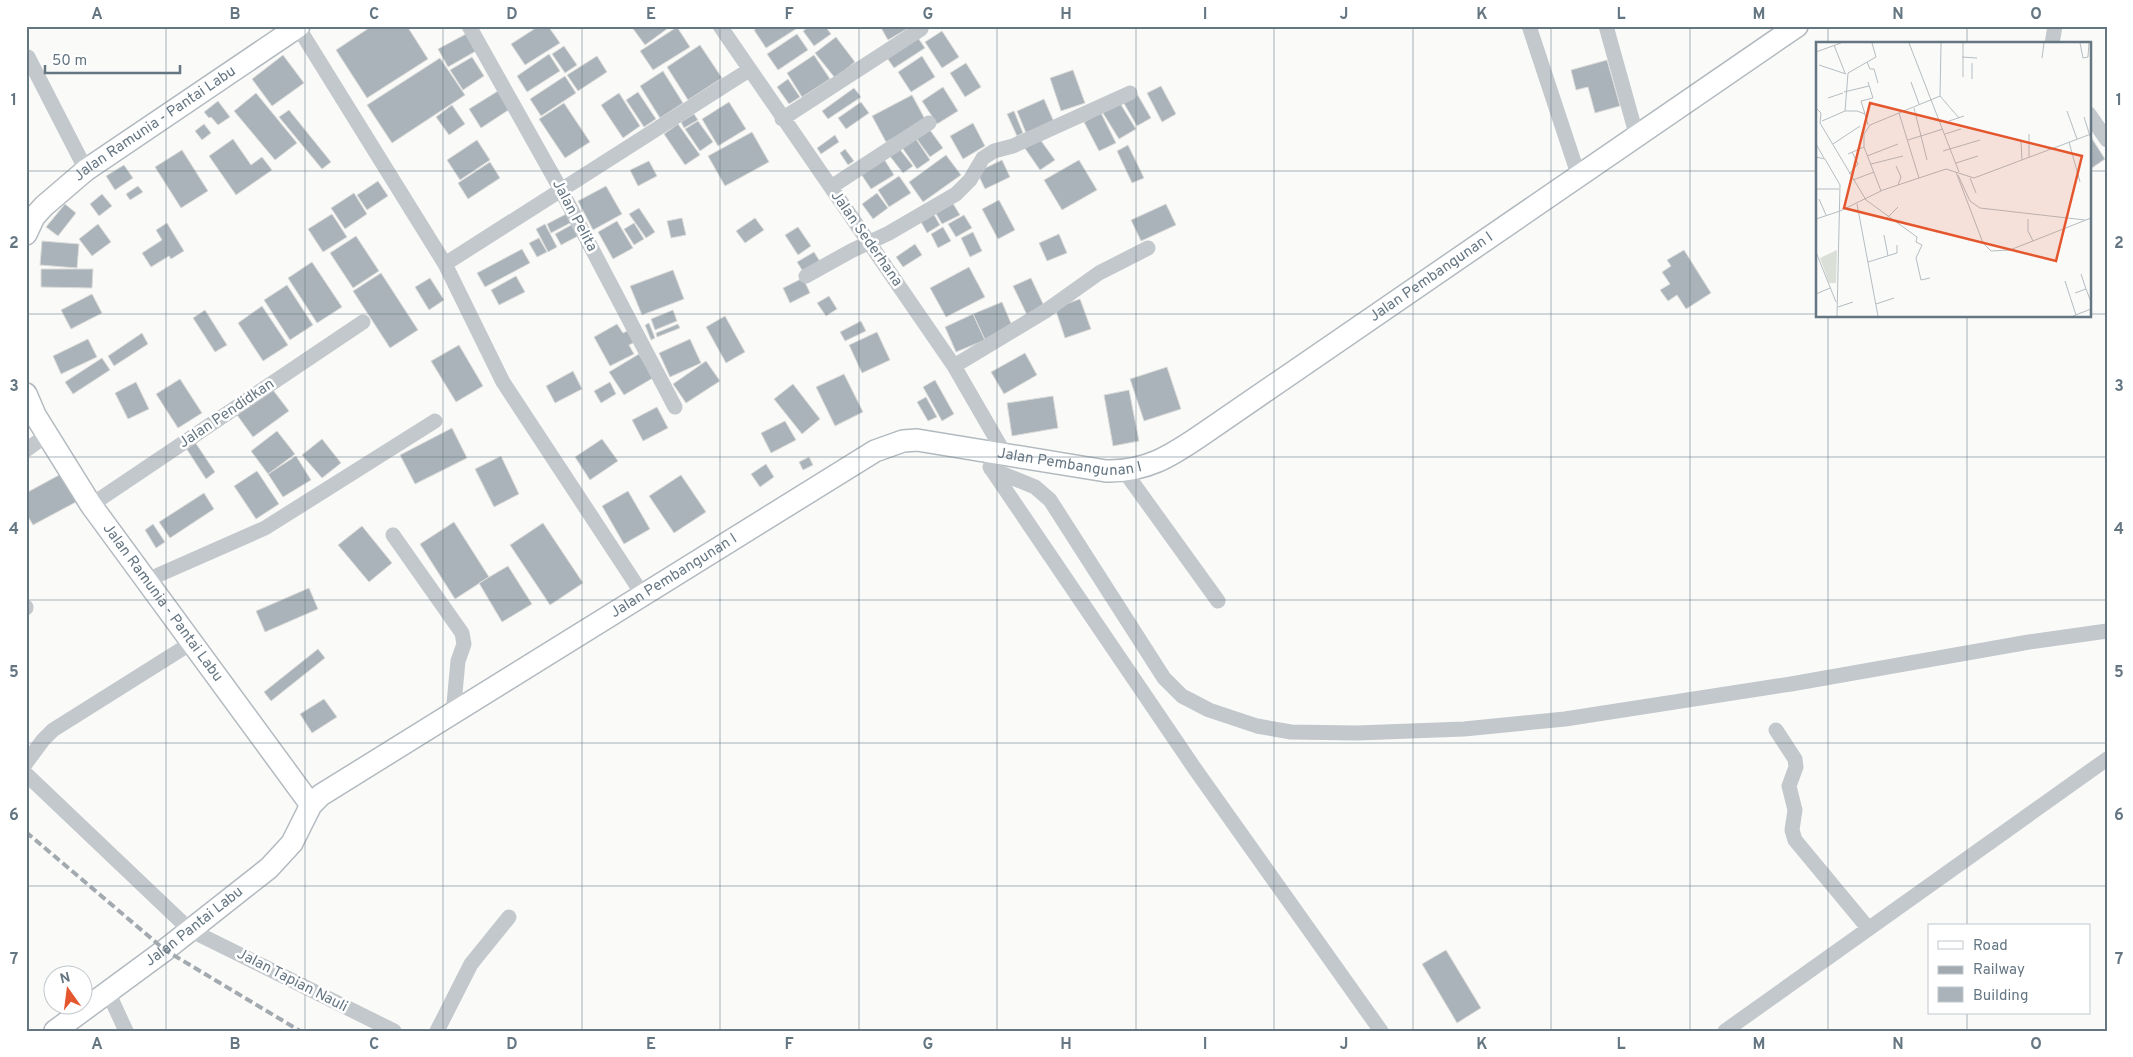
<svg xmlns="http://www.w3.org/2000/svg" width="2133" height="1057" font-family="Overpass,sans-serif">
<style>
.building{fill:#aab3b9;stroke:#dcdcda}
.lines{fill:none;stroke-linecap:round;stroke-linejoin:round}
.secondary-casing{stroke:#b3babf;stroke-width:24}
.minor{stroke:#c3c8cc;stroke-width:15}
.secondary{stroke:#fff;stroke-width:21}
.rail{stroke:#a2aab0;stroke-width:4;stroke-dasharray:8 4;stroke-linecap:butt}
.grid{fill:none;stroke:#657683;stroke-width:1;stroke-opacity:0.55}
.labels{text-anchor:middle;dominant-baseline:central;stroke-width:5;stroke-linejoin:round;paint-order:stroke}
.street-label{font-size:15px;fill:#657683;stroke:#fff}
.inset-road{fill:none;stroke:#b5bdc2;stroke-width:1}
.view{fill:#e4572e;fill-opacity:0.15;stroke:#e4572e;stroke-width:2.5}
.inset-edge{fill:none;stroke:#657683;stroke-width:2.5}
.neatline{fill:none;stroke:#657683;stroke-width:2}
.grid-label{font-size:16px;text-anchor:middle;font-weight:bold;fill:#657683}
</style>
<rect width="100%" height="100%" fill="#fafaf8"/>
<!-- building -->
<path class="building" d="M372 26H407L428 59 367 98 336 50Z
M539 26H548L560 43 525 65 511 44Z
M631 26H671L645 45Z
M760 26H799V27L766 48 754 30Z
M810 26H825L831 34 814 46 803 31Z
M880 26H912L888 40Z
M677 27 690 47 653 70 640 51Z
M942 31 959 57 942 68 925 42Z
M466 34 476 51 448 67 438 49Z
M797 34 808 50 778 70 767 54Z
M916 35 925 48 894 68 885 55Z
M836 37 855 62 835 78 815 53Z
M700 45 722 78 688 100 667 67Z
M564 46 577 65 565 73 552 54Z
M549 54 560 71 527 92 517 76Z
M283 55 304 83 272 106 252 79Z
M814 55 830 79 802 97 787 73Z
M597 56 607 72 578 91 567 75Z
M922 56 935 77 911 92 898 72Z
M472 57 484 76 463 90 450 70Z
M440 58 465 95 392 143 367 105Z
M1607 60 1620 106 1595 113 1588 87 1576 90 1571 70Z
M966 63 981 87 965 97 950 73Z
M1073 70 1085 103 1061 111 1050 78Z
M663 71 683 103 660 118 640 86Z
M565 76 576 93 541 116 530 99Z
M788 79 800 97 789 104 777 87Z
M1161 86 1176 114 1162 122 1147 93Z
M943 87 958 111 937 124 922 101Z
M854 88 861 97 828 119 822 111Z
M498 91 510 109 481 128 469 109Z
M638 92 656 119 644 127 626 100Z
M1136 92 1151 118 1137 126 1122 100Z
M256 93 297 143 275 160 234 111Z
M619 93 640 126 623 138 601 105Z
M912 95 926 121 886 142 872 116Z
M1044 99 1054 122 1026 133 1017 111Z
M1118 100 1136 129 1119 139 1101 110Z
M218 101 230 117 218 125 211 117 209 118 204 112Z
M729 102 746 129 718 146 702 119Z
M861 102 869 113 846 129 838 118Z
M564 103 590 142 565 158 539 119Z
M452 105 465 124 449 135 436 117Z
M289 110 331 162 322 169 279 117Z
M1014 111 1023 133 1017 136 1007 114Z
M1101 113 1116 143 1099 151 1084 122Z
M694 114 698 120 684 128 681 122Z
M698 121 713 142 700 151 685 129Z
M973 123 985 146 963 159 950 136Z
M204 124 211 133 202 140 195 131Z
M678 124 700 155 685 165 664 134Z
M927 126 943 148 930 157 914 135Z
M752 132 769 162 725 186 708 156Z
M2089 134 2105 159 2089 170Z
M835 135 839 142 821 154 817 148Z
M914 136 930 160 917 169 901 146Z
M1039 138 1055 160 1040 170 1024 147Z
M233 139 251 165 262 157 272 170 236 195 209 156Z
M477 140 490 160 460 180 447 160Z
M1128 145 1144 178 1132 183 1117 151Z
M898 147 913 166 903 173 889 155Z
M845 149 854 161 848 165 840 153Z
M182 150 208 191 181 208 155 167Z
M946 155 961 175 923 202 909 182Z
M884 159 894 175 871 189 861 174Z
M1002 160 1010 177 985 189 977 172Z
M1079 160 1097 190 1062 210 1044 180Z
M649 161 657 176 638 186 630 170Z
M490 162 500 178 468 199 458 183Z
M124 165 133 178 115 190 106 176Z
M899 176 911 193 889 207 878 190Z
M378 181 388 196 367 210 357 195Z
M138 186 143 192 130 200 126 194Z
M606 186 622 214 593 230 578 201Z
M354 193 367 214 345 229 331 208Z
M877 193 888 208 873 219 862 204Z
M102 194 112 206 99 216 90 204Z
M999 200 1015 230 998 239 982 209Z
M952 202 960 215 942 224 935 212Z
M65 204 76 213 58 236 46 227Z
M1166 204 1176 225 1141 241 1131 220Z
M639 208 655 232 646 238 629 214Z
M570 212 574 221 551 233 547 224Z
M933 213 940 225 927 233 920 220Z
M332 214 347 237 323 252 308 229Z
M964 215 972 228 956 237 948 224Z
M682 218 686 235 671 238 667 221Z
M755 218 764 230 745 243 736 231Z
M617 221 633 248 613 259 598 232Z
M167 223 184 251 171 259 169 256 151 267 142 253 162 240 156 230Z
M634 223 644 239 634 245 624 229Z
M98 224 111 242 92 256 79 239Z
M545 224 557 247 548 252 536 229Z
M573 224 580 235 561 245 555 234Z
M798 227 811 246 798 255 785 235Z
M943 227 951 241 938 248 931 234Z
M973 232 982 251 970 257 961 238Z
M1059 234 1067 253 1047 261 1039 243Z
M356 236 379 271 353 288 330 253Z
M539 238 547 252 537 257 529 243Z
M42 241 79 244 77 268 40 265Z
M915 244 922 255 903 267 896 257Z
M522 249 530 263 485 287 477 273Z
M1684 250 1711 293 1686 309 1677 295 1668 301 1660 290 1670 284 1662 272 1671 266 1667 260Z
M814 252 821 263 804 273 797 262Z
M312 262 342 307 317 323 288 278Z
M969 267 985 297 946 317 930 288Z
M41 269H93L92 288 41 287Z
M673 270 684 299 642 315 630 286Z
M381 273 418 330 390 348 353 291Z
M516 276 525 292 499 305 491 290Z
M430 278 444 300 429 310 415 287Z
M803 278 810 293 790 303 783 288Z
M1031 278 1045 308 1028 317 1013 286Z
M287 285 313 325 290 340 264 300Z
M92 294 102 313 71 329 61 310Z
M829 296 837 309 826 316 817 303Z
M1080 299 1091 329 1065 338 1055 308Z
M1002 302 1013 328 985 340 973 314Z
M262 306 288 345 263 361 238 323Z
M205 310 227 345 215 352 193 318Z
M673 310 677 321 655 330 651 319Z
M973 314 985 340 956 352 945 327Z
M725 316 745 352 726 363 706 327Z
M861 321 866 331 845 341 840 332Z
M649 323 655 338 651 340 645 325Z
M617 324 623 333 629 330 635 342 629 345 634 354 610 366 594 337Z
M678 324 680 328 657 337 656 333Z
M877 332 890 360 862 373 849 345Z
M142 333 148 344 114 366 108 356Z
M88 339 97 357 61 374 53 356Z
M690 339 701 363 670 377 659 353Z
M459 345 483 386 456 402 431 361Z
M1025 353 1037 375 1004 394 991 372Z
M639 354 653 378 624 395 609 372Z
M102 358 110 370 73 394 65 382Z
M706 361 720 381 686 403 673 384Z
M1167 367 1181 409 1144 421 1130 379Z
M573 371 582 389 555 403 546 386Z
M844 374 863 412 835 426 816 387Z
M180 379 202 413 178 428 156 394Z
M935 380 954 414 942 421 923 387Z
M136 382 149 409 128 419 115 393Z
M610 382 616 394 601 403 594 391Z
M793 384 820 419 802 434 774 399Z
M273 390 289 411 253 437 237 415Z
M1129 390 1139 441 1113 446 1104 395Z
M1053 396 1058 428 1012 436 1007 403Z
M926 397 937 417 928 421 917 402Z
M657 407 668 428 643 441 632 420Z
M785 421 796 440 771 453 761 433Z
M452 428 467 458 415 484 400 455Z
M277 431 295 454 268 474 251 451Z
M322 439 341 463 322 478 302 455Z
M602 439 618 461 590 480 575 457Z
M195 442 215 472 206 479 186 448Z
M296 456 311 480 283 497 268 474Z
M501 456 519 494 494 507 475 469Z
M809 457 813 465 803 470 799 462Z
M766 464 774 477 760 487 751 474Z
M257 471 279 504 256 519 234 486Z
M61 474 76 502 33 525 26 513V493Z
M681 475 706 512 674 533 649 496Z
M628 491 650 529 624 544 602 506Z
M204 493 214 509 170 538 159 522Z
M454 522 489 577 455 599 420 544Z
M543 523 583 583 550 605 510 545Z
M153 524 165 542 156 548 145 530Z
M362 526 392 563 369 582 338 545Z
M508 566 532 604 502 622 479 583Z
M309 588 318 609 265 632 256 611Z
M318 649 325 658 271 701 264 692Z
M324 699 337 717 312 733 300 714Z
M1446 950 1481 1008 1457 1023 1422 964Z"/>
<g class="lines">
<defs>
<g id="secondary">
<path id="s1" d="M26 234 34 217 44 206 86 170 299 26"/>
<path id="s2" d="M26 394 35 415 91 505 311 805"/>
<path id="s3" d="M55 1031 165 950 269 868 292 843 311 805 321 795 875 451 903 441 917 440 1106 471C1146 472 1171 456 1203 434L1797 26"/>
</g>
</defs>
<!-- secondary casing -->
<use href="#secondary" class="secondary-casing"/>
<!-- minor -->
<path class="minor" d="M469 26 561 190 675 407
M720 26 954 366 1006 456
M1529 26 1579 177
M1606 26 1637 137
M298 27 445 264 503 382 643 595
M2052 44 2055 26
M28 57 86 170
M2089 114 2107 140
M782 119 921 29
M831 187 929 123
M445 264 749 70
M806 276 851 251 889 233 956 194 970 180 983 158 994 151 1013 146 1130 93
M954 366 1047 310 1099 273 1148 248
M26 450 47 435
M990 467 1195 769 1381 1031
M991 469 1035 487 1050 500 1164 678 1182 696 1209 710 1257 726 1291 732 1357 733 1464 729 1565 719 1791 684 2029 642 2107 631
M1125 472 1218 601
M91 505 363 322
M393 535 462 633 464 644 458 661 453 714
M147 580 265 528 435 421
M26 607V608
M1776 730 1795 759 1796 767 1789 786 1795 810 1792 830 1795 840 1868 928
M26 763 43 740 53 730 193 642
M26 774 190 930 394 1031
M108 992 126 1031
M437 1031 471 964 509 917
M1725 1031 2107 759"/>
<!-- secondary -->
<use href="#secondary" class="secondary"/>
<!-- rail -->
<path class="rail" d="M26 832 165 950 300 1031"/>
</g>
<!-- grid -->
<path class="grid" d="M166 26V1031M305 26V1031M443 26V1031M582 26V1031M720 26V1031M859 26V1031M997 26V1031M1136 26V1031M1274 26V1031M1413 26V1031M1551 26V1031M1690 26V1031M1828 26V44M1967 26V44M26 171H1817M2089 171H2107M26 314H1817M2089 314H2107M1828 316V1031M1967 316V926M26 457H2107M26 600H2107M26 743H2107M26 886H2107M1967 1013V1031"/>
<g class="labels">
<!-- street labels -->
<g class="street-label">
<text stroke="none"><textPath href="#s1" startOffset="172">Jalan Ramunia - Pantai Labu</textPath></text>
<text transform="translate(574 216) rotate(62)">Jalan Pelita</text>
<text transform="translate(866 239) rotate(55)">Jalan Sederhana</text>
<text stroke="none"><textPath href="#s3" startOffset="1630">Jalan Pembangunan I</textPath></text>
<text transform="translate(227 414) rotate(-34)">Jalan Pendidkan</text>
<text stroke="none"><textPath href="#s3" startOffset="1210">Jalan Pembangunan I</textPath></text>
<text stroke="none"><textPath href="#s3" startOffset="775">Jalan Pembangunan I</textPath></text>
<text stroke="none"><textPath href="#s2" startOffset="250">Jalan Ramunia - Pantai Labu</textPath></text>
<text stroke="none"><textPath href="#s3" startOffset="174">Jalan Pantai Labu</textPath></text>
<text transform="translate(292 981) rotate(27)">Jalan Tapian Nauli</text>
</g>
</g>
<!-- overview -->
<g transform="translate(1816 42)">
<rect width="275" height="275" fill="#fafaf8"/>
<path d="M21 208 20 241H13L4 216Z" fill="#dadfd7"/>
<path class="inset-road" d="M93 1 143 130M264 1 267 16 272 15 273 1M18 3 29 31M0 10 25 1M146 15 161 16M226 16 228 1M51 20 54 27H58L62 41M156 21V37M3 23 30 32M147 35V1M95 40 103 62M28 50 53 44M124 54 143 76M12 56 27 51M0 66 5 71 4 81 50 158 101 195 100 200 106 203 100 216 105 238 114 236M98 66 111 118M29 69 32 31 60 15 56 1M251 69 261 97M83 71 103 136M49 72 45 59 57 56 52 40M268 75 275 97M6 79 29 69H41L49 72 52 83M133 79 148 74M129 92 145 87M213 92V115M92 98 127 87M205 100 206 118M253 100 264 140M0 102 8 116M17 102 44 84M127 109 164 98M32 112 48 105M51 114 82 102M0 115 9 117 24 143 21 274M140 121 162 114M55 122 87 114M80 124 85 135 82 143M140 130 167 201 175 209 194 208 275 176M33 132 42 122 36 110M142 133 154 159 164 166 269 178M154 136 160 151M37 138 58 130M0 147H23M65 149 48 105V92L54 83 124 54 125 1M3 157 10 173M41 162 62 274M24 169 67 148 130 127 158 136 275 92M71 176 82 165M0 177 24 169M212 177V189L217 199M68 193 72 214M0 210 20 260M52 220 81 211V203M265 232 270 247M249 239 260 273M259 251 270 247 275 260M0 252 14 246M60 262 78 256M22 265 37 260M257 274 275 267"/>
<path class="view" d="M54 61 266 114 240 219 28 166Z"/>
<rect width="275" height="275" class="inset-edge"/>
</g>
<!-- border -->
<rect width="2133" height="1057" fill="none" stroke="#ffffff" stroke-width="55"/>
<!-- legend -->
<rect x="1928" y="924" width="162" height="90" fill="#ffffff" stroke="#c1c8cd"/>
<rect x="1938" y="941" width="25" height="8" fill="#ffffff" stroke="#c1c8cd"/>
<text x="1973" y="950" font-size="15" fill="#657683">Road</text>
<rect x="1938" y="966" width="25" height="8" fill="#a2aab0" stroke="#c1c8cd"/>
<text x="1973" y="974" font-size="15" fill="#657683">Railway</text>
<rect x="1938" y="987" width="25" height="15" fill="#aab3b9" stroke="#c1c8cd"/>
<text x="1973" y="1000" font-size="15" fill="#657683">Building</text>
<!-- north arrow -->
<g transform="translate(68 990) rotate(346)"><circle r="24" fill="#ffffff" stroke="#c1c8cd"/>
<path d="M0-4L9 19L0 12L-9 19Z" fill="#e4572e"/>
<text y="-8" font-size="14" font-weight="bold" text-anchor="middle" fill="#657683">N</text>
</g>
<!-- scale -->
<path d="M45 65v8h135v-8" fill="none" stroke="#657683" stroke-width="2.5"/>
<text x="52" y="65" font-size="15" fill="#657683" stroke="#ffffff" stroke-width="4" paint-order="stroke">50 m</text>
<rect x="28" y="28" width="2078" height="1002" class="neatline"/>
<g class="grid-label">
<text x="97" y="19">A</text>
<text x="235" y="19">B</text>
<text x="374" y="19">C</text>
<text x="512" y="19">D</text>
<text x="651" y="19">E</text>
<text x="789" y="19">F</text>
<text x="928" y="19">G</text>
<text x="1066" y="19">H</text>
<text x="1205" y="19">I</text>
<text x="1344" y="19">J</text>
<text x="1482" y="19">K</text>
<text x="1621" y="19">L</text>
<text x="1759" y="19">M</text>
<text x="1898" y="19">N</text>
<text x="2036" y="19">O</text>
<text x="14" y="105">1</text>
<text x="2119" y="105">1</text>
<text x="14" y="248">2</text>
<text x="2119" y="248">2</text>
<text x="14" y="391">3</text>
<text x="2119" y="391">3</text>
<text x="14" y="534">4</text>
<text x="2119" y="534">4</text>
<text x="14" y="677">5</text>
<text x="2119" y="677">5</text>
<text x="14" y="820">6</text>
<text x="2119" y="820">6</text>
<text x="14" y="964">7</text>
<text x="2119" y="964">7</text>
<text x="97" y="1049">A</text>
<text x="235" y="1049">B</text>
<text x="374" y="1049">C</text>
<text x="512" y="1049">D</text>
<text x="651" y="1049">E</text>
<text x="789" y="1049">F</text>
<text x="928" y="1049">G</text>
<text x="1066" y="1049">H</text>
<text x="1205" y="1049">I</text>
<text x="1344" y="1049">J</text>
<text x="1482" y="1049">K</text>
<text x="1621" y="1049">L</text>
<text x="1759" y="1049">M</text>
<text x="1898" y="1049">N</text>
<text x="2036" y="1049">O</text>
</g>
</svg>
